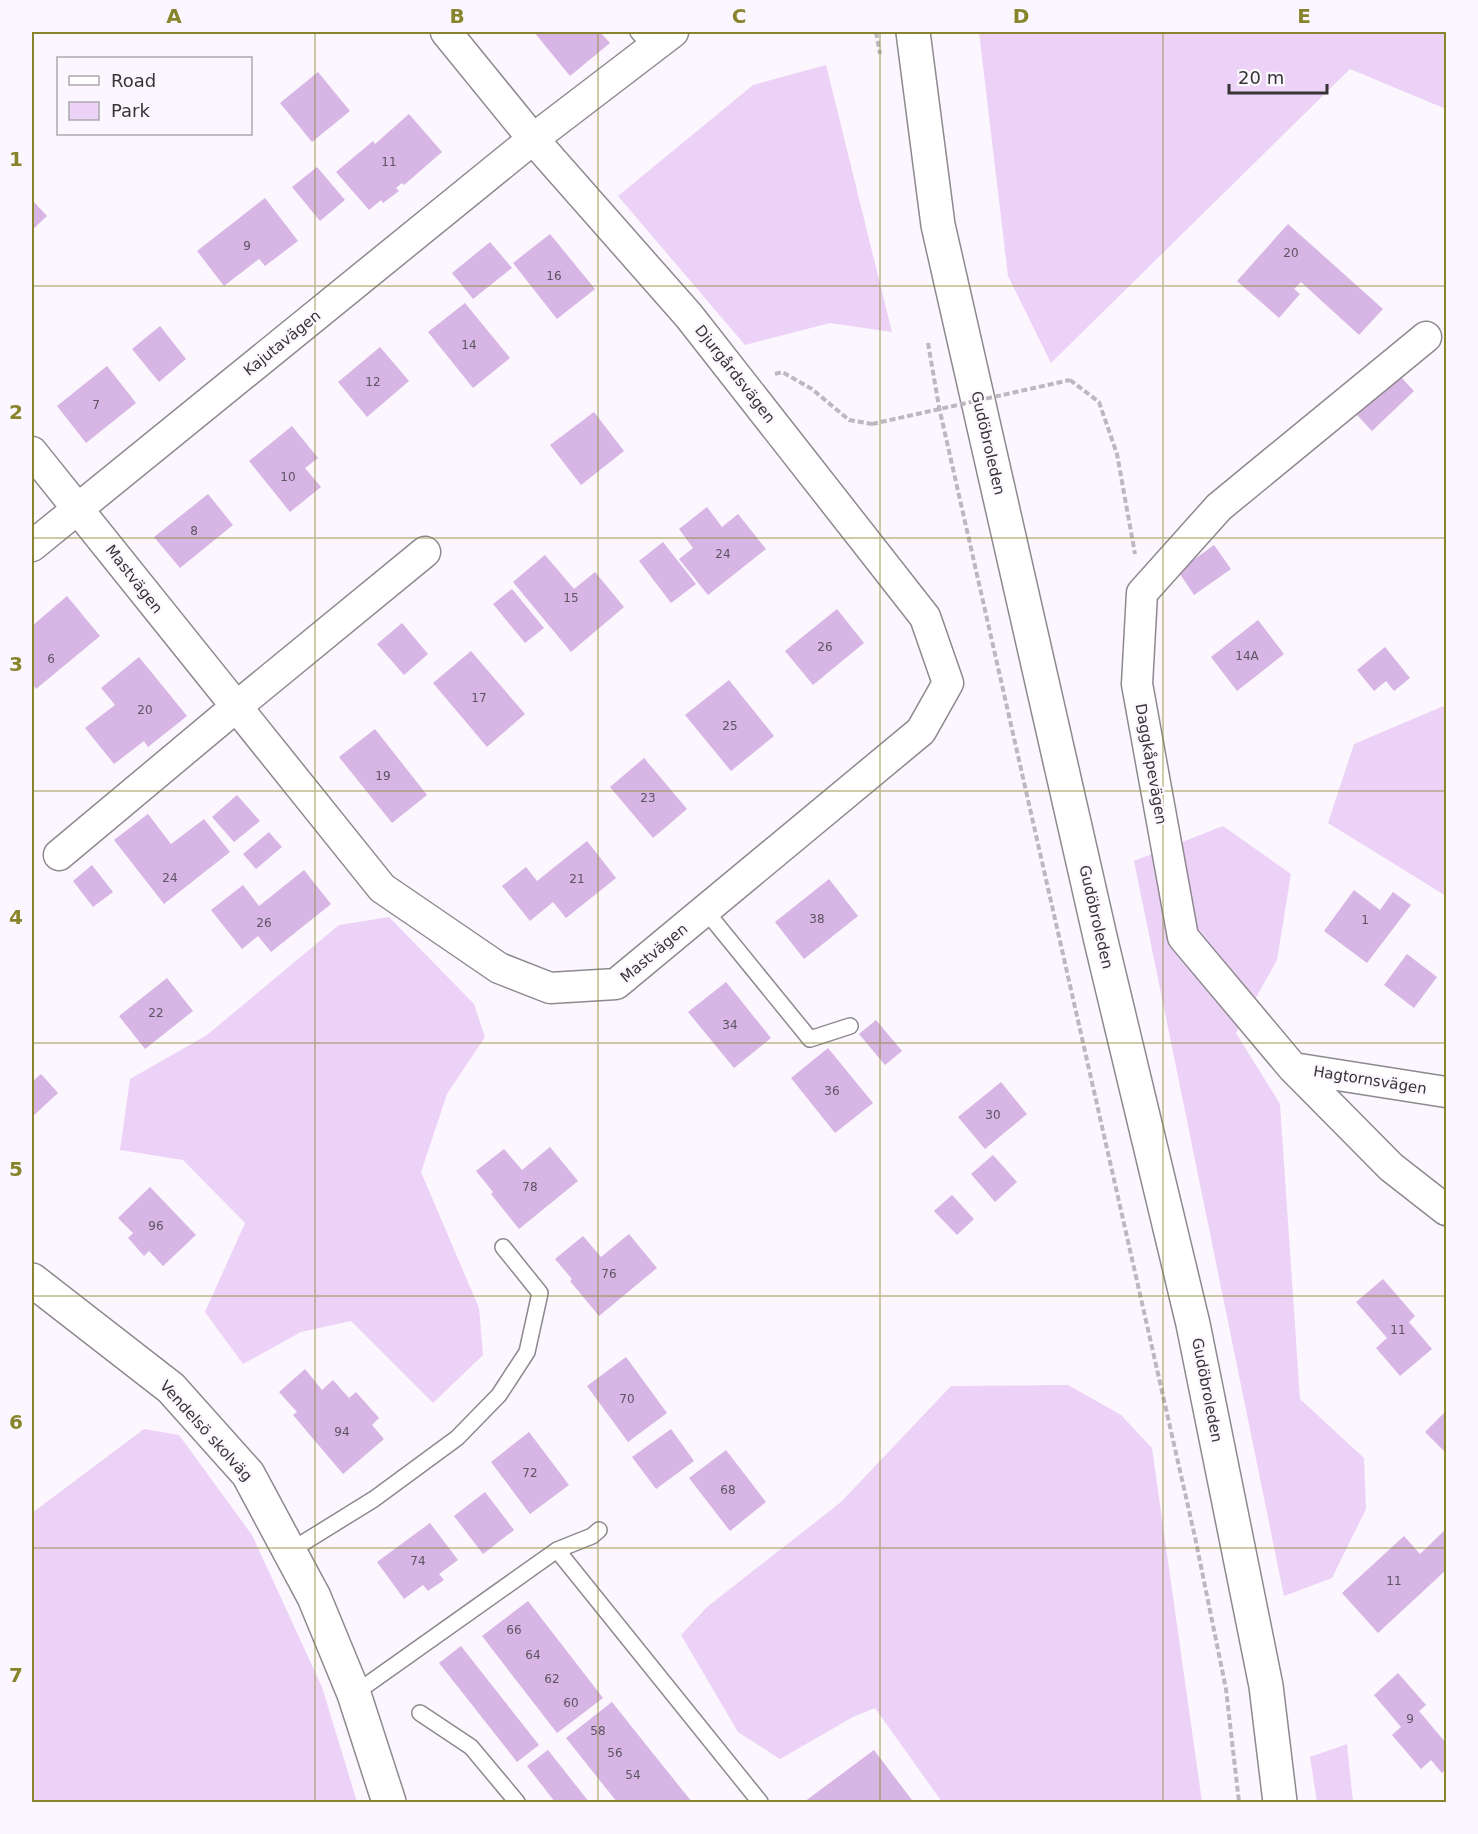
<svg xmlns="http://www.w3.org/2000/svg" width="1478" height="1834" font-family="'DejaVu Sans',sans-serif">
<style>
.green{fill:#edd2f7}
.building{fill:#d7b5e4}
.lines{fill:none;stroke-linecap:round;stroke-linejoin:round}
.lane-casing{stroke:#8e898f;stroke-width:18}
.street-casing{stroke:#8e898f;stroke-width:33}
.secondary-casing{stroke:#8e898f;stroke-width:36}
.path{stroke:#bdb8bf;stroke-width:4;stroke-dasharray:6 3;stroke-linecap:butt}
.lane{stroke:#fff;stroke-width:15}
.street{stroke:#fff;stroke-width:30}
.secondary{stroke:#fff;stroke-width:33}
.path-bridge{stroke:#bdb8bf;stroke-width:4;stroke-dasharray:6 3;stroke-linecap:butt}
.grid{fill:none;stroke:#88842c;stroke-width:1.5;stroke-opacity:0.55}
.labels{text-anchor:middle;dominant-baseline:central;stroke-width:4.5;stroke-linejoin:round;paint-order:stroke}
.number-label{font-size:12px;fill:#5e5462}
.street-label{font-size:15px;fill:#363437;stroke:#fcf6fe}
.neatline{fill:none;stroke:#88842c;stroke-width:2}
.grid-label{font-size:20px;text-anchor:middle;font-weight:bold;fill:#88842c}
</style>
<rect width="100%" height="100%" fill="#fcf6fe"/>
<!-- green -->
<path class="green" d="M979 32H1446V109L1350 69 1051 363 1008 276Z
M826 65 892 332 830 323 745 345 618 196 753 85Z
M1446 705V896L1328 823 1354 744Z
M1223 826 1291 874 1277 960 1236 1033 1280 1104 1300 1399 1364 1458 1366 1509 1332 1578 1284 1596 1134 861Z
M389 917 474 1004 485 1037 447 1094 421 1172 479 1308 483 1355 433 1403 351 1321 301 1332 243 1364 205 1312 245 1223 183 1160 120 1150 130 1079 207 1035 339 925Z
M1068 1385 1121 1415 1152 1448 1202 1802H942L875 1708 853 1717 780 1759 738 1732 681 1635 707 1607 841 1502 951 1386Z
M144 1429 179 1435 252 1535 322 1687 357 1802H32V1513Z
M1347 1744 1353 1802H1317L1310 1757Z"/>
<!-- building -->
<path class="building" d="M534 32H600L610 43 570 76Z
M318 72 350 111 312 142 280 103Z
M409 114 442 152 404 185 402 183 396 188 399 191 383 203 381 200 369 210 336 172 373 141 375 144Z
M317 167 345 200 320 221 292 187Z
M265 198 298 241 265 266 259 259 224 286 197 251Z
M32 200 47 216 32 230Z
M1288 224 1383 309 1359 335 1301 282 1294 289 1300 294 1279 318 1237 281Z
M550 234 595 289 557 319 513 263Z
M490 242 512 268 473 299 452 273Z
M465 303 510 358 473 388 428 332Z
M160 326 186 359 159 382 132 349Z
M380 347 409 381 367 417 338 382Z
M107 366 136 403 86 443 57 406Z
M1399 375 1414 391 1372 431 1357 415Z
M594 412 624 451 581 485 550 445Z
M292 426 318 458 305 468 321 487 290 512 249 461Z
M208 494 233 525 180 568 154 537Z
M707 507 722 527 738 514 766 549 708 595 679 559 693 548 679 529Z
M663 542 696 584 671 603 639 561Z
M1214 545 1231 569 1194 595 1178 571Z
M545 555 574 589 595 572 624 607 571 652 513 582Z
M512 589 544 628 525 643 493 604Z
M67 596 100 636 36 689 32 683V626Z
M837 609 864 643 813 685 785 651Z
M1258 620 1284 654 1237 691 1211 657Z
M402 623 428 654 404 675 377 644Z
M1385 647 1410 678 1394 691 1386 681 1374 691 1357 670Z
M471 651 525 714 487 747 433 683Z
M139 657 187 716 148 747 144 741 114 764 85 728 115 705 101 688Z
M729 680 774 736 731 771 685 715Z
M375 729 427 795 392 823 339 757Z
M644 758 687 809 653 838 610 787Z
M237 795 260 821 234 842 212 817Z
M148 814 171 844 204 819 230 852 164 904 114 840Z
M269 832 282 847 256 869 243 854Z
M587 841 616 878 566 918 553 902 530 921 502 886 526 867 537 881Z
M92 865 113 892 93 907 73 881Z
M304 870 331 904 271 952 258 936 242 949 211 910 243 885 259 906Z
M829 879 858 916 804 959 775 922Z
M1354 890 1380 910 1393 892 1411 905 1367 963 1324 931Z
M1407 954 1437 977 1414 1008 1384 985Z
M167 978 193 1011 145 1049 119 1016Z
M726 982 771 1038 734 1068 688 1012Z
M876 1020 902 1051 885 1065 859 1034Z
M828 1048 873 1103 835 1133 791 1078Z
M41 1074 58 1093 32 1117V1079L33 1081Z
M1001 1082 1027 1114 985 1149 958 1117Z
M550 1147 578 1181 519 1229 491 1194 493 1192 476 1171 504 1149 522 1170Z
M993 1155 1017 1182 995 1202 971 1174Z
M150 1187 196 1235 163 1266 149 1251 144 1256 128 1238 133 1233 118 1218Z
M952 1195 974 1219 957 1235 934 1211Z
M629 1234 657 1268 599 1316 570 1281 572 1279 555 1259 583 1236 601 1257Z
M1383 1279 1415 1316 1409 1322 1432 1349 1400 1376 1376 1348 1387 1338 1356 1302Z
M626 1357 667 1413 628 1442 587 1386Z
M305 1369 322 1390 333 1380 349 1398 356 1392 379 1418 372 1425 384 1439 343 1474 293 1415 297 1412 279 1392Z
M1446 1411V1453L1425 1432Z
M671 1429 694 1461 656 1489 632 1457Z
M529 1432 569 1485 530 1514 491 1462Z
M726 1450 766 1502 730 1531 689 1478Z
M485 1492 514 1530 483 1554 454 1516Z
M430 1523 458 1560 439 1574 444 1580 428 1591 423 1585 404 1599 377 1562Z
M1445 1530 1446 1570 1378 1633 1342 1593 1404 1536 1420 1554Z
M528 1601 603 1698 557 1733 482 1636Z
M461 1646 539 1745 517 1762 439 1663Z
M1398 1673 1426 1705 1419 1711 1446 1743V1769L1442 1773 1431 1760 1421 1769 1392 1735 1401 1727 1374 1695Z
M612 1702 647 1746 692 1802H617L601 1782 566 1738Z
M548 1750 589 1802H555L527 1766Z
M874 1750 912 1800 908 1802H804Z"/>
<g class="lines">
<defs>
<path id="lane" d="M638 32 652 48
M705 910 810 1039 850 1026
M557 1550 760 1802
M290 1551 374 1499 457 1438 499 1395 527 1352 540 1293 503 1247
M354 1694 557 1550 592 1536 599 1530
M420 1713 471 1747 517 1802"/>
<path id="street" d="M1426 337 1219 507 1142 593 1137 684 1183 937 1293 1068 1391 1167 1446 1210
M32 452 382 888 499 968 550 988 616 984 921 731 948 683 925 617 689 316 533 139 446 32
M32 546 533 139 673 32
M59 855 236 707 425 552
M1293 1068 1446 1092"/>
<path id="secondary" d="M913 32 938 225 1101 941 1193 1324 1266 1686 1280 1802
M32 1280 171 1388 248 1474 314 1597 354 1694 389 1802"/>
</defs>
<!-- lane casing -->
<use href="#lane" class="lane-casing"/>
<!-- street casing -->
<use href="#street" class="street-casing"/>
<!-- secondary casing -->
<use href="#secondary" class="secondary-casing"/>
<!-- path -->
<path class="path" d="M876 32 880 54
M928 343 939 407 1195 1537 1226 1689 1239 1802
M775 374 782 372 812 389 849 420 872 424
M1070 380 1099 402 1117 454 1135 554"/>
<!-- lane -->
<use href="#lane" class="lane"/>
<!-- street -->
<use href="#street" class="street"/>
<!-- secondary -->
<use href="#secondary" class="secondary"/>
<!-- path-bridge -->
<path class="path-bridge" d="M872 424 1070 380"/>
</g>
<!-- grid -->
<path class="grid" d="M315 32V1802M598 32V1802M880 32V1802M1163 32V1802M32 286H1446M32 538H1446M32 791H1446M32 1043H1446M32 1296H1446M32 1548H1446"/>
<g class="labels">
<!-- number labels -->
<g class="number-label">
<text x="389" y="162">11</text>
<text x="247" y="246">9</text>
<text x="1291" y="253">20</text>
<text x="554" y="276">16</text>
<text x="469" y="345">14</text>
<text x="373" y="382">12</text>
<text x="96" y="405">7</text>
<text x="288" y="477">10</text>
<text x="194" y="531">8</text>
<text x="723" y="554">24</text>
<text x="571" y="598">15</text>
<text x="825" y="647">26</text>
<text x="1247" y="656">14A</text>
<text x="51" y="659">6</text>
<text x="479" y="698">17</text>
<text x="145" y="710">20</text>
<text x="730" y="726">25</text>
<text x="383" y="776">19</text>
<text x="648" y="798">23</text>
<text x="170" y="878">24</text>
<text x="577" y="879">21</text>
<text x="817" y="919">38</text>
<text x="1365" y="920">1</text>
<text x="264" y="923">26</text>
<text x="156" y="1013">22</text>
<text x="730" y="1025">34</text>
<text x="832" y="1091">36</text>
<text x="993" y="1115">30</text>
<text x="530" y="1187">78</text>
<text x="156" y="1226">96</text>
<text x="609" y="1274">76</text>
<text x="1398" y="1330">11</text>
<text x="627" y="1399">70</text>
<text x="342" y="1432">94</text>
<text x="530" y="1473">72</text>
<text x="728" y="1490">68</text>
<text x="418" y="1561">74</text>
<text x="1394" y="1581">11</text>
<text x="514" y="1630">66</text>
<text x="533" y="1655">64</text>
<text x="552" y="1679">62</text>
<text x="571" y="1703">60</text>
<text x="1410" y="1719">9</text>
<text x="598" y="1731">58</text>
<text x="615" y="1753">56</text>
<text x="633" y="1775">54</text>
</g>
<!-- street labels -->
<g class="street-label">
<text transform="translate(282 343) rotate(-39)">Kajutavägen</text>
<text transform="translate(735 374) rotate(52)">Djurgårdsvägen</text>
<text transform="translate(988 443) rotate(77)">Gudöbroleden</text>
<text transform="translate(134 579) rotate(52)">Mastvägen</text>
<text transform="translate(1151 764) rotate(80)">Daggkåpevägen</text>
<text transform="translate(1096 917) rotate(77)">Gudöbroleden</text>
<text transform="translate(654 953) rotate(-40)">Mastvägen</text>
<text transform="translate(1370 1080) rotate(9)">Hagtornsvägen</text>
<text transform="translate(1207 1390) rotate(79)">Gudöbroleden</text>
<text transform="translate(206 1431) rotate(48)">Vendelsö skolväg</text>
</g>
</g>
<!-- border -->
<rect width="1478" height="1834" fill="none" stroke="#fcf6fe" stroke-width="66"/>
<!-- legend -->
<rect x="57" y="57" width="195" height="78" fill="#fcf6fe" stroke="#ada8ae" stroke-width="1.5"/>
<rect x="69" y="76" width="30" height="9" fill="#ffffff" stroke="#ada8ae" stroke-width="1.5"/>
<text x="111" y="87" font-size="18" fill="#363437">Road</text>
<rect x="69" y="102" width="30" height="18" fill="#edd2f7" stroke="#ada8ae" stroke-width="1.5"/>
<text x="111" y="117" font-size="18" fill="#363437">Park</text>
<!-- scale -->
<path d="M1229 84v9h98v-9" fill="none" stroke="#363437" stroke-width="3"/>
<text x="1238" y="84" font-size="18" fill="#363437" stroke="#fcf6fe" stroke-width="4.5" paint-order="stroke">20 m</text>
<rect x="33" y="33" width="1412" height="1768" class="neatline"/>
<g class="grid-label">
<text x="174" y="23">A</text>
<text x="457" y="23">B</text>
<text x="739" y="23">C</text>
<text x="1021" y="23">D</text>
<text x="1304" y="23">E</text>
<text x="16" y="166">1</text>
<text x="16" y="419">2</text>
<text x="16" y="671">3</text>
<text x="16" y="924">4</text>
<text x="16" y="1176">5</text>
<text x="16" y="1429">6</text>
<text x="16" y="1682">7</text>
</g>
</svg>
